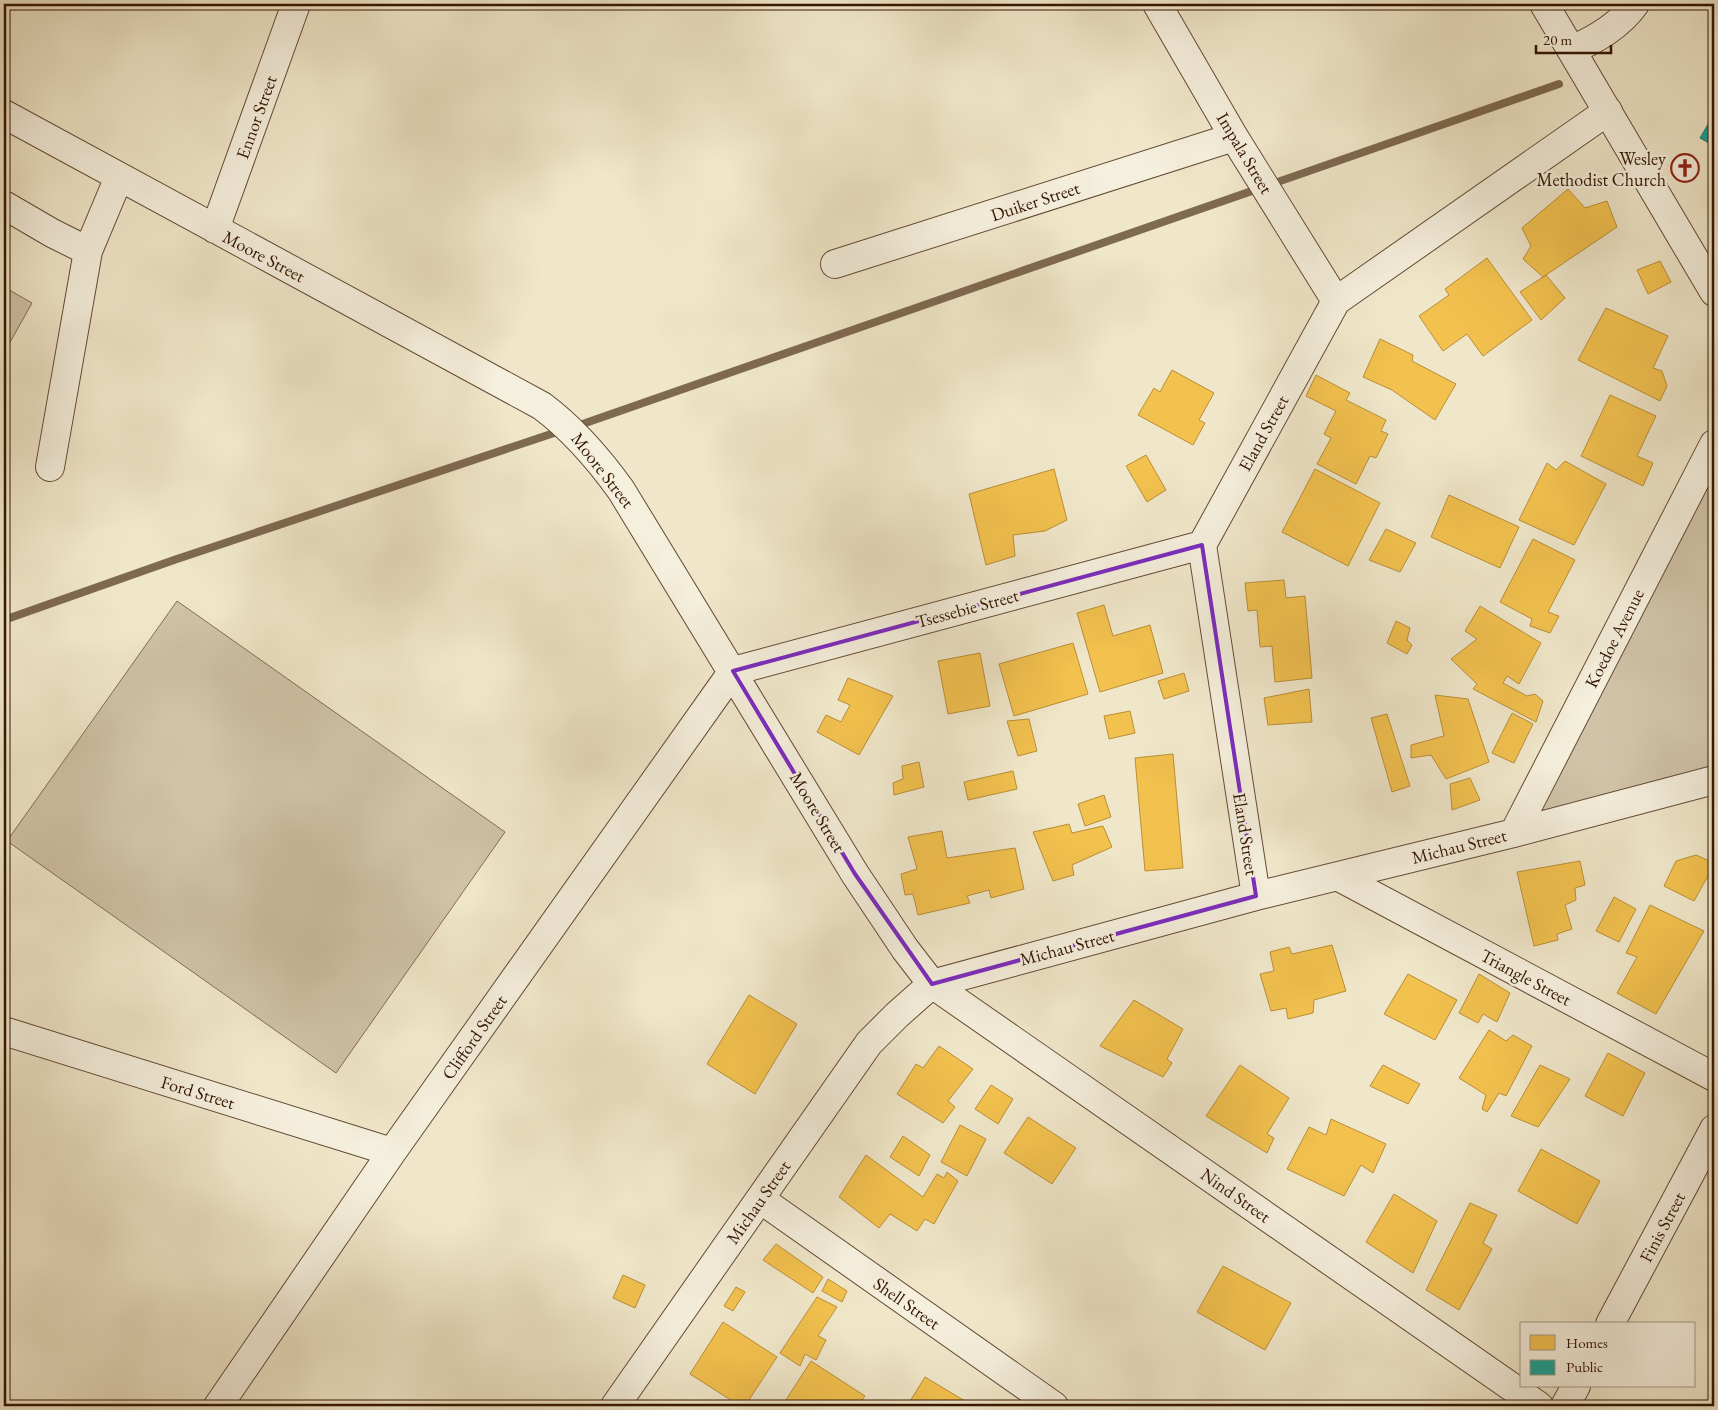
<svg xmlns="http://www.w3.org/2000/svg" width="1718" height="1410" font-family="'EB Garamond',serif">
<style>
.green{fill:#d0c3a8;stroke:#826c54}
.homes{fill:#f2c14e;stroke:#b98e37}
.public{fill:#17a398;stroke:#20796b}
.lines{fill:none;stroke-linecap:round;stroke-linejoin:round}
.stream{stroke:#7e6951;stroke-width:8}
.minor-casing{stroke:#634a33;stroke-width:30}
.minor{stroke:#f5efdd;stroke-width:28}
.marked{fill:none;stroke:#7b2cbf;stroke-width:4;stroke-linejoin:round}
.labels{text-anchor:middle;dominant-baseline:central;stroke-width:5;stroke-linejoin:round;paint-order:stroke}
.street-label{font-size:18px;fill:#341601;stroke:#f5efdd}
.poi-label{font-size:18px;fill:#341601;stroke:#f5efdd;text-anchor:end}
</style>
<rect width="100%" height="100%" fill="#f0e7ca"/>
<filter id="stains"><feTurbulence type="fractalNoise" baseFrequency=".004" numOctaves="4"/><feColorMatrix values="0 0 0 0 .2 0 0 0 0 .09 0 0 0 0 .02 0 0 0 .5 -.17"/></filter>
<radialGradient id="worn" r=".72"><stop offset=".6" stop-color="#630" stop-opacity="0"/><stop offset="1" stop-color="#630" stop-opacity=".3"/></radialGradient>
<!-- green -->
<path class="green" d="M4 287 32 303 4 353Z
M1714 473V769L1538 815Z
M177 601 505 832 336 1073 7 841Z"/>
<!-- homes -->
<path class="homes" d="M1568 189 1585 208 1607 201 1617 227 1543 277 1523 259 1531 246 1522 228Z
M1487 258 1532 320 1483 356 1467 334 1443 351 1419 316 1449 295 1445 289Z
M1660 261 1671 282 1648 294 1637 270Z
M1546 275 1565 298 1541 320 1520 292Z
M1606 308 1668 336 1653 368 1662 371 1667 386 1660 401 1578 360Z
M1380 339 1413 355 1412 361 1456 384 1435 420 1392 390 1363 377Z
M1172 370 1214 393 1199 420 1205 423 1193 445 1138 415 1154 388 1160 392Z
M1316 375 1350 393 1346 400 1386 420 1381 431 1388 434 1376 458 1370 456 1356 484 1317 464 1331 438 1324 434 1336 411 1306 396Z
M1610 395 1656 416 1637 456 1653 463 1643 486 1581 456Z
M1146 455 1166 490 1147 502 1126 466Z
M1565 461 1606 484 1574 545 1519 520 1547 463 1556 470Z
M1054 469 1067 520 1045 531 1013 535 1015 556 986 565 969 494Z
M1315 469 1380 503 1348 566 1282 532Z
M1449 495 1519 527 1500 568 1431 537Z
M1386 529 1416 543 1400 572 1369 560Z
M1533 539 1575 560 1548 612 1559 616 1550 633 1530 626 1532 619 1500 602Z
M1284 580 1286 598 1305 596 1312 678 1275 682 1272 646 1260 647 1257 610 1248 611 1245 583Z
M1104 605 1113 636 1150 625 1163 673 1100 692 1077 613Z
M1480 606 1541 643 1519 684 1507 676 1503 683 1527 696 1535 694 1543 701 1536 722 1473 689 1477 684 1451 659 1477 639 1465 631Z
M1396 621 1410 628 1407 640 1412 645 1407 654 1387 643Z
M1073 643 1088 694 1014 716 999 664Z
M980 653 990 706 948 714 938 661Z
M1184 673 1189 691 1164 699 1158 681Z
M848 678 893 696 859 755 817 732 826 715 841 722 850 705 838 700Z
M1309 689 1312 722 1268 725 1264 698Z
M1435 695 1468 699 1489 762 1446 779 1431 755 1411 758V745L1444 736Z
M1130 711 1135 733 1109 739 1104 716Z
M1512 713 1533 724 1514 763 1492 753Z
M1387 714 1410 786 1392 792 1371 718Z
M1029 719 1037 751 1018 756 1007 721Z
M1173 754 1183 868 1145 871 1135 758Z
M919 762 924 787 894 795 893 783 903 779 902 766Z
M1013 771 1017 789 968 800 964 782Z
M1470 778 1480 800 1452 810 1450 784Z
M1104 795 1111 817 1085 826 1078 804Z
M1069 824 1072 833 1103 826 1112 847 1072 865 1074 875 1053 881 1033 832Z
M942 831 947 858 1015 848 1024 889 991 898 989 890 967 896 970 903 918 915 913 894 905 895 901 874 917 869 908 837Z
M1696 855 1714 863V865L1694 901 1664 886 1676 861Z
M1580 861 1585 885 1575 888 1576 900 1565 905 1572 929 1557 934 1558 940 1534 946 1517 872Z
M1614 897 1636 909 1619 942 1596 931Z
M1650 905 1704 931 1656 1014 1617 993 1637 957 1626 953Z
M1332 945 1346 991 1314 1000 1313 1013 1288 1019 1286 1008 1271 1011 1260 974 1274 971 1270 952 1289 947 1292 954Z
M1408 974 1457 1000 1435 1040 1384 1014Z
M1479 974 1510 993 1497 1022 1483 1014 1478 1023 1459 1013Z
M749 995 797 1024 755 1094 707 1064Z
M1134 1000 1183 1029 1167 1059 1172 1063 1163 1077 1100 1046Z
M1489 1030 1506 1041 1513 1035 1532 1046 1506 1096 1499 1093 1487 1112 1482 1109 1486 1095 1459 1078Z
M939 1046 973 1069 948 1101 955 1107 943 1123 897 1094 916 1064 923 1068Z
M1608 1053 1645 1073 1623 1116 1585 1096Z
M1240 1065 1289 1098 1267 1134 1274 1138 1267 1153 1206 1116Z
M1383 1065 1420 1084 1408 1104 1370 1086Z
M1540 1065 1570 1079 1538 1127 1511 1116Z
M991 1085 1013 1099 998 1124 975 1109Z
M1028 1117 1076 1148 1052 1184 1004 1153Z
M1331 1119 1386 1144 1373 1173 1361 1165 1344 1196 1287 1169 1309 1127 1326 1135Z
M960 1125 986 1139 967 1176 941 1162Z
M903 1136 930 1155 919 1176 890 1157Z
M1541 1149 1600 1181 1577 1224 1518 1191Z
M866 1155 923 1197 937 1174 944 1178 947 1172 958 1181 934 1224 925 1219 917 1231 890 1214 879 1228 839 1197Z
M1394 1194 1437 1221 1413 1273 1366 1242Z
M1470 1203 1497 1215 1483 1243 1492 1249 1459 1310 1426 1290Z
M776 1244 823 1277 813 1293 763 1260Z
M1223 1266 1291 1303 1265 1350 1197 1312Z
M623 1275 645 1285 635 1308 613 1298Z
M828 1279 847 1291 842 1302 822 1291Z
M736 1287 745 1292 733 1311 724 1306Z
M817 1297 837 1307 818 1336 826 1340 816 1360 805 1354 800 1366 780 1353Z
M723 1322 777 1357 745 1406H740L690 1374Z
M811 1361 865 1396 858 1406H782Z
M925 1377 970 1404 968 1406H907Z"/>
<!-- public -->
<path class="public" d="M1714 114V146L1700 138Z"/>
<g class="lines">
<!-- stream -->
<path class="stream" d="M574 427 1559 84
M4 620 174 560 563 430"/>
<defs>
<path id="minor" d="M1157 4 1234 137 1336 301
M1544 4 1714 292
M1572 50C1596 39 1619 26 1635 4
M4 114 542 406C574 430 598 458 621 490L855 874 905 949 932 984 1539 1406
M4 205 52 233 88 251
M215 229 296 4
M835 264 1234 137
M50 467 88 251 119 177
M1514 833 1714 444
M1339 877 1714 1077
M1256 896 1202 545 1336 301 1608 111
M4 1031 392 1152
M760 1199 1054 1406
M1610 1324 1714 1129
M218 1406 392 1152 733 671 1202 545
M615 1406 869 1043 897 1015 932 984 1256 896 1514 833 1714 780
M1565 1406 1576 1386"/>
</defs>
<!-- minor casing -->
<use href="#minor" class="minor-casing"/>
<!-- minor -->
<use href="#minor" class="minor"/>
</g>
<!-- marked area -->
<path class="marked" d="M1202 545 1256 896 932 984 855 874 733 671Z"/>
<!-- icons -->
<defs>
<symbol id="church-ring" viewBox="-11 -11 22 22"><circle r="9.5" fill="#f5efdd" stroke="#8f2418" stroke-width="1.5"/><path d="M-1.2-6h2.4v3.5h3.3v2.4h-3.3V6h-2.4V-.1h-3.3v-2.4h3.3Z" fill="#8f2418"/></symbol>
</defs>
<g fill-rule="evenodd">
<use href="#church-ring" x="1669" y="152" width="32" height="32"/>
</g>
<g class="labels">
<!-- street labels -->
<g class="street-label">
<text transform="translate(256 117) rotate(-70)">Ennor Street</text>
<text transform="translate(1245 153) rotate(59)">Impala Street</text>
<text transform="translate(1035 201) rotate(-18)">Duiker Street</text>
<text transform="translate(264 256) rotate(28)">Moore Street</text>
<text transform="translate(1263 433) rotate(-61)">Eland Street</text>
<text transform="translate(603 470) rotate(52)">Moore Street</text>
<text transform="translate(967 608) rotate(-15)">Tsessebie Street</text>
<text transform="translate(1614 638) rotate(-63)">Koedoe Avenue</text>
<text transform="translate(818 812) rotate(59)">Moore Street</text>
<text transform="translate(1246 834) rotate(81)">Eland Street</text>
<text transform="translate(1459 846) rotate(-14)">Michau Street</text>
<text transform="translate(1067 947) rotate(-15)">Michau Street</text>
<text transform="translate(1526 977) rotate(28)">Triangle Street</text>
<text transform="translate(474 1037) rotate(-55)">Clifford Street</text>
<text transform="translate(198 1092) rotate(17)">Ford Street</text>
<text transform="translate(1236 1195) rotate(35)">Nind Street</text>
<text transform="translate(758 1202) rotate(-55)">Michau Street</text>
<text transform="translate(1662 1227) rotate(-62)">Finis Street</text>
<text transform="translate(907 1303) rotate(35)">Shell Street</text>
</g>
<!-- poi labels -->
<g class="poi-label">
<text x="1666" y="158">Wesley<tspan x="1666" dy="21">Methodist Church</tspan></text>
</g>
</g>
<!-- margin -->
<rect width="1718" height="1410" fill="none" stroke="#f0e7ca" stroke-width="20"/>
<rect x="5" y="5" width="1708" height="1400" fill="none" stroke="#341601" stroke-width="2.5"/>
<rect x="10" y="10" width="1698" height="1390" fill="none" stroke="#341601"/>
<!-- legend -->
<rect x="1520" y="1322" width="175" height="65" fill="#f5efdd" stroke="#a89885"/>
<rect x="1530" y="1335" width="25" height="15" fill="#f2c14e" stroke="#a89885"/>
<text x="1566" y="1348" font-size="15" fill="#341601">Homes</text>
<rect x="1530" y="1360" width="25" height="15" fill="#17a398" stroke="#a89885"/>
<text x="1566" y="1372" font-size="15" fill="#341601">Public</text>
<!-- scale -->
<path d="M1536 45v8h75v-8" fill="none" stroke="#341601" stroke-width="2.5"/>
<text x="1543" y="45" font-size="15" fill="#341601" stroke="#f5efdd" stroke-width="4" paint-order="stroke">20 m</text>
<rect width="100%" height="100%" filter="url(#stains)"/>
<rect width="100%" height="100%" fill="url(#worn)"/>
</svg>
